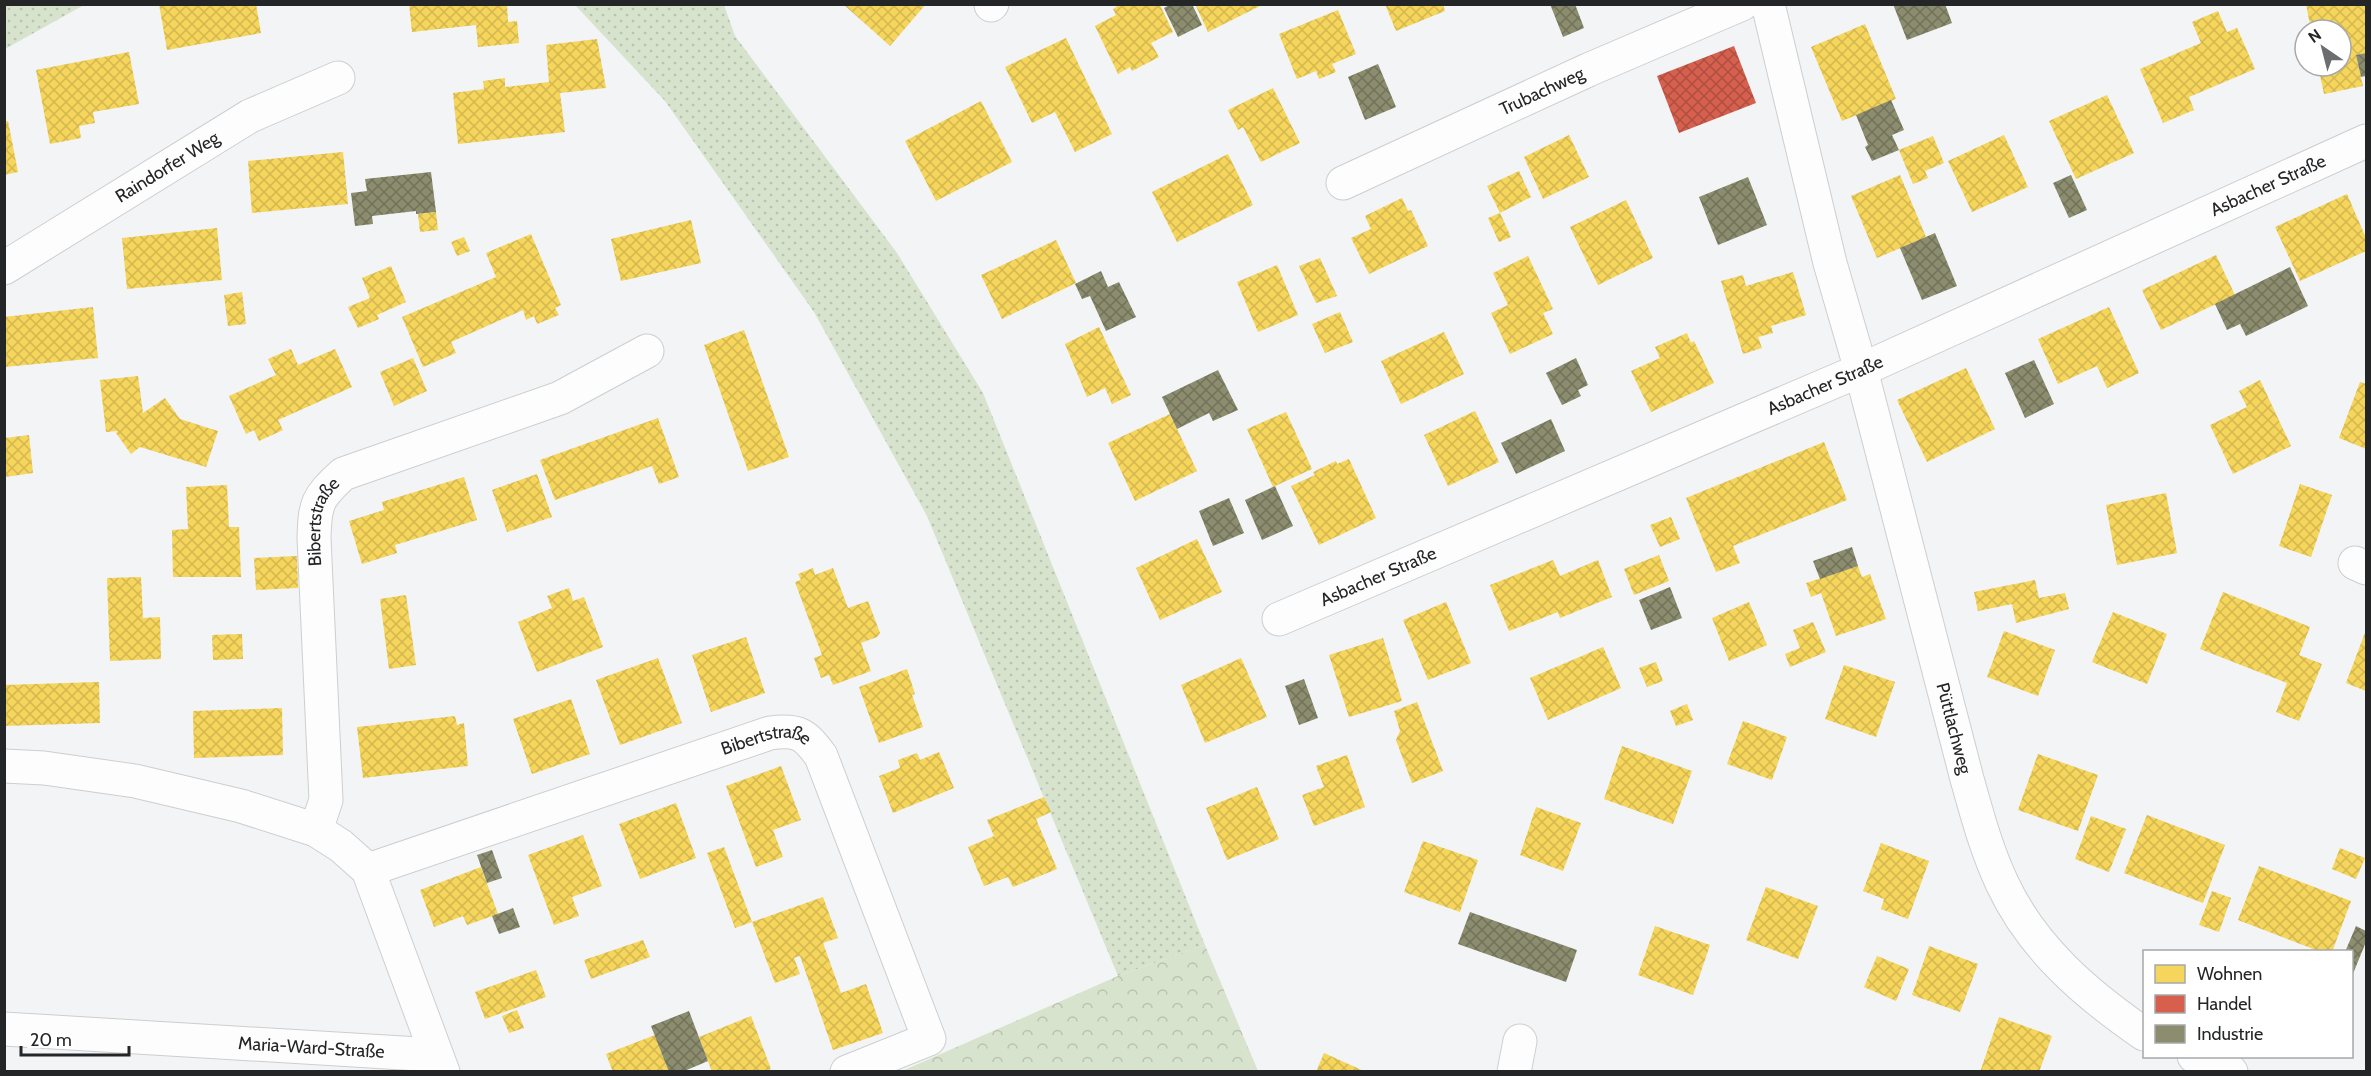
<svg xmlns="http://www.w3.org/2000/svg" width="2371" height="1076" font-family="Cabin,sans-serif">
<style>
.grass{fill:url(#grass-dots)}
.forest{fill:url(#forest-crowns)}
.homes{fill:url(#homes-cross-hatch)}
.shops{fill:url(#shops-cross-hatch)}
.industry{fill:url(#industry-cross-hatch)}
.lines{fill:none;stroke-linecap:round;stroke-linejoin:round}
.minor-casing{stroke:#cdcecf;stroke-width:35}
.minor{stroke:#fdfdfe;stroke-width:33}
.labels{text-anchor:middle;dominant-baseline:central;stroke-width:6;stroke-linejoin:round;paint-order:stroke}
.street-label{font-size:18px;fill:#242526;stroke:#fff}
</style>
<defs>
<pattern id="grass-dots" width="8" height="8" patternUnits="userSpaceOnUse" patternTransform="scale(1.5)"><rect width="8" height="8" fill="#d8e3cd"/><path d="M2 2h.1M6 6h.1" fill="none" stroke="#b9c3b0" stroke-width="1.8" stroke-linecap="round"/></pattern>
<pattern id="forest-crowns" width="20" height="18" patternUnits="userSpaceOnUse" patternTransform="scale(1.5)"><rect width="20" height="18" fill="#d8e3cd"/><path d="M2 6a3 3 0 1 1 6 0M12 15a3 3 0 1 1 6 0" fill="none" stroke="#b9c3b0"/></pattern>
<pattern id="homes-cross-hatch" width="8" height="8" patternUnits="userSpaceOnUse" patternTransform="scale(1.5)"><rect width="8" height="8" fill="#f6d55c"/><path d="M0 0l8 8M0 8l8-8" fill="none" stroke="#d3b750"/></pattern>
<pattern id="shops-cross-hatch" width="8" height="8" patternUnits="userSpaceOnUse" patternTransform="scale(1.5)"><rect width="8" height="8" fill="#d6604d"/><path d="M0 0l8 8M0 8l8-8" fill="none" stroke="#ad4f40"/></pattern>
<pattern id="industry-cross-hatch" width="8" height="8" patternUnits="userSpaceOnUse" patternTransform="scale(1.5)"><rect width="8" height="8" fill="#8c8c6e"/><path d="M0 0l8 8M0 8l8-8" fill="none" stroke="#72725a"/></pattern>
</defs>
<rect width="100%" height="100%" fill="#f2f4f6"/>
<!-- grass -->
<path class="grass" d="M5 4H84V5L5 49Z
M575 5H724L735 36 897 253 983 393 1205 945 1118 976 927 516 814 312 665 101Z"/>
<!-- forest -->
<path class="forest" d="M1205 945 1258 1071H902L1118 976Z"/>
<!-- homes -->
<path class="homes" d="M159 4H256L261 33 167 50Z
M409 4H507L508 22 517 21 519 43 478 47 476 25 412 32Z
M843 4H926L890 46Z
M1121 4 1160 5 1173 32 1151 43 1159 57 1132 71 1130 67 1118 74 1095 26 1116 15 1113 9Z
M1195 4H1264L1208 32Z
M1385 4H1443L1445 11 1396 31Z
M2306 4H2366V53L2356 55 2363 86 2324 94 2318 66H2341V30H2311Z
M1338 10 1356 54 1332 64 1336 72 1319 79 1316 71 1297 79 1279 34Z
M2218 11 2227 32 2237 28 2255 69 2189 97 2194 110 2163 123 2140 69 2201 43 2192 22Z
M1865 24 1896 99 1842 121 1811 47Z
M1066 38 1112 134 1075 152 1055 112 1032 123 1005 67Z
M597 39 606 88 560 93 565 132 458 144 453 93 484 89 483 81 505 78V87L549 82 546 45Z
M129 52 139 104 93 112 95 123 79 126 81 138 50 144 36 70Z
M1273 88 1300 143 1261 162 1243 127 1238 130 1228 110Z
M2107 95 2134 153 2076 179 2049 121Z
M981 101 1012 162 936 201 905 141Z
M8 121 18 172 4 175V122Z
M1569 135 1589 177 1543 199 1524 157Z
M2004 135 2028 187 1972 212 1948 161Z
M1933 136 1944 163 1925 171 1928 178 1913 184 1899 150Z
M343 152 348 204 252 213 248 161Z
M1228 154 1253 205 1177 242 1152 192Z
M1519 171 1531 197 1500 213 1487 186Z
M1900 175 1926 237 1877 258 1851 196Z
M2347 194 2366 238V251L2300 281 2275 227Z
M1402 198 1408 211 1411 210 1428 246 1369 274 1351 238 1371 229 1365 216Z
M1626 200 1653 258 1598 285 1570 227Z
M436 212 438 230 420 232 418 214Z
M1500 213 1511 237 1499 242 1488 218Z
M691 220 701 263 621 281 611 239Z
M217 228 222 280 127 289 122 238Z
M531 234 561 305 555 308 559 315 537 324 534 316 526 320 523 310 451 342 456 353 423 367 402 317 496 277 486 253Z
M464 237 470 251 457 256 451 242Z
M1056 240 1076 283 1002 319 981 275Z
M2216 255 2235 295 2161 330 2142 290Z
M1528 256 1553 309 1543 313 1553 334 1510 354 1491 313 1508 305 1493 273Z
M1320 258 1337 296 1316 303 1299 266Z
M1277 265 1298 315 1258 332 1237 282Z
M391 266 406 302 377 315 379 319 358 328 348 307 370 298 362 278Z
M1793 272 1806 315 1771 326 1773 333 1758 337 1762 348 1743 354 1721 281 1743 275 1746 286Z
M242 292 246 324 228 326 224 295Z
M93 307 98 358 5 367 4 317Z
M2109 307 2139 373 2107 388 2097 366 2058 384 2038 339Z
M1340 312 1353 342 1325 353 1312 324Z
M1099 327 1131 395 1112 404 1105 388 1087 397 1065 344Z
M744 330 789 457 748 471 704 345Z
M1444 332 1464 374 1401 404 1381 361Z
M1687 333 1691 343 1694 341 1714 383 1651 412 1631 371 1660 358 1655 347Z
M291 349 298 365 335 349 352 387 278 420 283 430 259 441 254 430 246 434 229 396 276 375 268 359Z
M413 358 427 391 394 406 380 372Z
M1966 368 1995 429 1927 462 1897 400Z
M138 376 143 413 165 398 180 419 218 431 206 467 140 447 131 454 116 433 118 431 106 432 100 380Z
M2260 380 2291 446 2233 474 2210 425 2247 407 2239 391Z
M2360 382 2366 384V449L2339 438Z
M1475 411 1499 462 1448 486 1424 435Z
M1286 412 1312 469 1273 487 1247 429Z
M1170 414 1197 471 1135 501 1108 443Z
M658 418 679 477 659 484 652 466 555 500 540 460Z
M29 435 33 473 5 477V438Z
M1824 442 1847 500 1733 546 1740 563 1716 572 1686 498Z
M1349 459 1376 518 1319 545 1291 486 1315 475 1313 472 1336 461 1337 464Z
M537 474 552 517 507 532 492 490Z
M464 477 477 520 395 545 397 553 362 564 349 521 384 510 382 502Z
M2300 484 2332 495 2311 557 2279 546Z
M227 485 229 527H239L241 577H173L172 530 188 529 186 487Z
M2166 493 2177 553 2117 565 2106 505Z
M1671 517 1680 539 1660 547 1650 525Z
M1197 539 1222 592 1160 620 1136 568Z
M1659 555 1669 581 1634 595 1624 569Z
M297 556 298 588 256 590 254 558Z
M1553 560 1560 576 1598 560 1612 597 1560 618 1558 612 1509 631 1490 585Z
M1858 566 1862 577 1870 574 1886 619 1836 636 1821 593 1811 597 1806 583Z
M813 568 815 575 833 568 848 608 868 601 880 633 877 637 861 643 871 671 833 685 829 675 821 678 814 658 822 655 795 582 801 580 798 574Z
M141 577 143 618 160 617 161 659 110 661 107 578Z
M2035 580 2039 598 2065 593 2069 609 2016 623 2012 604 1978 611 1974 592Z
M569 588 573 601 584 597 603 647 537 672 518 622 552 608 547 596Z
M2223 592 2310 627 2299 655 2322 664 2299 721 2276 712 2287 683 2200 649Z
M406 595 416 665 389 669 380 599Z
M1446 602 1471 663 1428 680 1403 620Z
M1749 602 1767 645 1729 661 1712 618Z
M2113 612 2167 634 2147 684 2092 662Z
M1813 622 1826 652 1790 667 1785 654 1800 648 1793 630Z
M2366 630V691L2346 683Z
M2004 631 2055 650 2038 696 1987 677Z
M242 634 243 659 213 660 212 635Z
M746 637 765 693 711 712 692 655Z
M1383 638 1402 701 1349 717 1329 655Z
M1603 647 1621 688 1548 720 1530 678Z
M658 658 682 723 620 745 596 680Z
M1241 658 1267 717 1205 743 1181 685Z
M1656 662 1663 681 1647 687 1639 668Z
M1844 665 1895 682 1876 737 1825 719Z
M907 669 915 694 912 695 923 727 879 743 859 687Z
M99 682 100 723 4 726V685Z
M571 699 590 754 532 774 513 719Z
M1417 702 1443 771 1412 783 1396 740 1400 731 1394 711Z
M1687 704 1693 720 1676 726 1670 711Z
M282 708 283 755 194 758 193 711Z
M455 716 457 725 464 723 468 766 363 778 357 727Z
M1743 721 1787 737 1772 780 1727 764Z
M1622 746 1692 771 1673 824 1604 799Z
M939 752 954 788 893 813 879 776 900 768 898 760 917 753 920 760Z
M2038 754 2098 775 2078 831 2018 810Z
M1347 755 1365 807 1314 826 1302 795 1324 787 1316 766Z
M781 766 801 820 773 830 783 857 756 867 726 786Z
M1257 787 1279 839 1227 860 1206 808Z
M1044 797 1051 812 1036 819 1057 869 1013 887 1008 877 984 886 968 847 994 836 987 820Z
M676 803 696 858 640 879 619 824Z
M1536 807 1581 823 1563 871 1520 855Z
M2147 815 2225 845 2203 903 2124 873Z
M2091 816 2126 829 2109 872 2075 859Z
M583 835 602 886 572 897 579 916 554 925 528 855Z
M1423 841 1478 860 1460 912 1404 892Z
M1881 843 1929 861 1908 919 1881 909 1884 899 1863 891Z
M724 847 752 922 735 928 707 853Z
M2340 848 2365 858 2356 879 2332 869Z
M2259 866 2351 901 2332 952H2321L2238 920Z
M481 867 498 914 467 925 463 916 434 927 420 890Z
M1766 887 1818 906 1798 959 1746 940Z
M2212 891 2231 898 2219 932 2199 925Z
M823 897 838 938 823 943 841 993 866 984 883 1033 833 1050 800 956 794 958 800 974 775 983 752 922Z
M1655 926 1710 945 1693 995 1638 975Z
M643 940 650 957 591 979 584 960Z
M1929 946 1978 964 1960 1012 1912 995Z
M1877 956 1909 969 1896 1001 1864 987Z
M536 970 546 997 485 1019 475 992Z
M517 1010 524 1028 509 1033 502 1016Z
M751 1016 771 1069 763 1072H712L699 1037Z
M1999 1017 2052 1036 2039 1072H1980Z
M655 1035 669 1072H613L606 1054Z
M1324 1053 1366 1072H1316Z"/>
<!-- shops -->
<path class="shops" d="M1734 46 1756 103 1679 133 1657 76Z"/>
<!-- industry -->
<path class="industry" d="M1171 4H1192L1202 25 1178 37 1164 8Z
M1550 4H1575L1584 28 1563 37Z
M1893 4H1945L1952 23 1907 40Z
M2366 53V76L2361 77 2356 55Z
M1378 64 1396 107 1365 120 1348 77Z
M1891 100 1904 130 1892 135 1899 150 1872 161 1865 147 1868 145 1856 115Z
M431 172 436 212 416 214V211L372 216 373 224 355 226 351 193 367 191 365 179Z
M2071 175 2087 210 2069 218 2053 183Z
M1748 177 1767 225 1718 245 1699 197Z
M1935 233 1957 286 1922 300 1900 248Z
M2290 267 2308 306 2246 336 2240 324 2227 330 2215 304Z
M1101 271 1108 287 1119 282 1136 317 1106 331 1090 296 1082 299 1075 284Z
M1576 358 1588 385 1578 390 1581 396 1562 405 1546 373Z
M2034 360 2054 404 2025 418 2005 373Z
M1218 370 1238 410 1213 421 1209 413 1177 429 1162 397Z
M1551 419 1565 451 1516 474 1501 443Z
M1275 486 1293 526 1262 540 1245 500Z
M1229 498 1244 533 1213 546 1199 511Z
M1852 547 1858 566 1820 579 1813 561Z
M1670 587 1682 618 1651 630 1639 600Z
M1304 679 1318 718 1299 725 1285 686Z
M492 850 502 878 487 883 477 855Z
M513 908 520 927 499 934 492 916Z
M1470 912 1577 950 1566 982 1458 944Z
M2356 926 2366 931V942L2352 976V952H2345Z
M689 1011 708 1061 682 1072H669L651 1026Z"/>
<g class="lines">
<defs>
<g id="minor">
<path id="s1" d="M1768 4 1830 263 1861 370 1967 779C1977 814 1986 849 2002 883 2032 948 2086 994 2144 1034"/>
<path d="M991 5 992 4"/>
<path id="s2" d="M1343 183 1588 70 1742 4"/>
<path id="s3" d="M4 268 250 116 338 78"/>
<path d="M2355 563 2366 568"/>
<path id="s4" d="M1279 619 1861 370 2366 141"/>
<path d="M4 766 44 768 135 781 241 806 316 830 341 846 368 870 443 1072"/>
<path id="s5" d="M316 830 326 800 314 538C315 503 317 498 343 474L560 398 647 351"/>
<path id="s6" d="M368 870 770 733C798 729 805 734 821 756L929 1039 847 1072"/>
<path id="s7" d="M4 1029 436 1055"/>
<path d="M2194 1056 2231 1072"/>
<path d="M1514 1072 1520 1041"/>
</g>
</defs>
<!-- minor casing -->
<use href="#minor" class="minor-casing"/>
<!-- minor -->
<use href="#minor" class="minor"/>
</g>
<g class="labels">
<!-- street labels -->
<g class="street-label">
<text stroke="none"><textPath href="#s2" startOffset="219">Trubachweg</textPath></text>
<text stroke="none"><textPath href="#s3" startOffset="192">Raindorfer Weg</textPath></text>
<text stroke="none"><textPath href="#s4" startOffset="1080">Asbacher Straße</textPath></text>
<text stroke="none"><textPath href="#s4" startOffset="594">Asbacher Straße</textPath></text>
<text stroke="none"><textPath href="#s5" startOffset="312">Bibertstraße</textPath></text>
<text stroke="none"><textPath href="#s4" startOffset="108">Asbacher Straße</textPath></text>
<text stroke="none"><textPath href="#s1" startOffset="748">Püttlachweg</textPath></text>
<text stroke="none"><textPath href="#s6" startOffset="420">Bibertstraße</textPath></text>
<text stroke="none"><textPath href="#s7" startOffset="308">Maria-Ward-Straße</textPath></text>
</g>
</g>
<!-- border -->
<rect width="2371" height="1076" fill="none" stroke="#242526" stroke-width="12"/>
<!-- legend -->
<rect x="2143" y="950" width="210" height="108" fill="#ffffff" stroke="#a7a8a8" stroke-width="1.5"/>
<rect x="2155" y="965" width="30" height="18" fill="#f6d55c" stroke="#a7a8a8" stroke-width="1.5"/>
<text x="2197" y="980" font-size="18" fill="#242526">Wohnen</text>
<rect x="2155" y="995" width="30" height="18" fill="#d6604d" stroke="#a7a8a8" stroke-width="1.5"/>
<text x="2197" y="1010" font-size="18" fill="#242526">Handel</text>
<rect x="2155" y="1025" width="30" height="18" fill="#8c8c6e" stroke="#a7a8a8" stroke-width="1.5"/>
<text x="2197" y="1040" font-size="18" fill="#242526">Industrie</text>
<!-- north arrow -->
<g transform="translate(2323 48) rotate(325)"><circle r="28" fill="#ffffff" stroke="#a7a8a8" stroke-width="1.5"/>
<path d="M0-4.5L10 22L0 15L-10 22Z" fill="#6c6d6f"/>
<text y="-9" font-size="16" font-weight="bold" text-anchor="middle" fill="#242526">N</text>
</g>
<!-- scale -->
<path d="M21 1046v9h108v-9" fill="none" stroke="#242526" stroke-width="3"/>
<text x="30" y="1046" font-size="18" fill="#242526" stroke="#ffffff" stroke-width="4.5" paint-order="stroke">20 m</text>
</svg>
